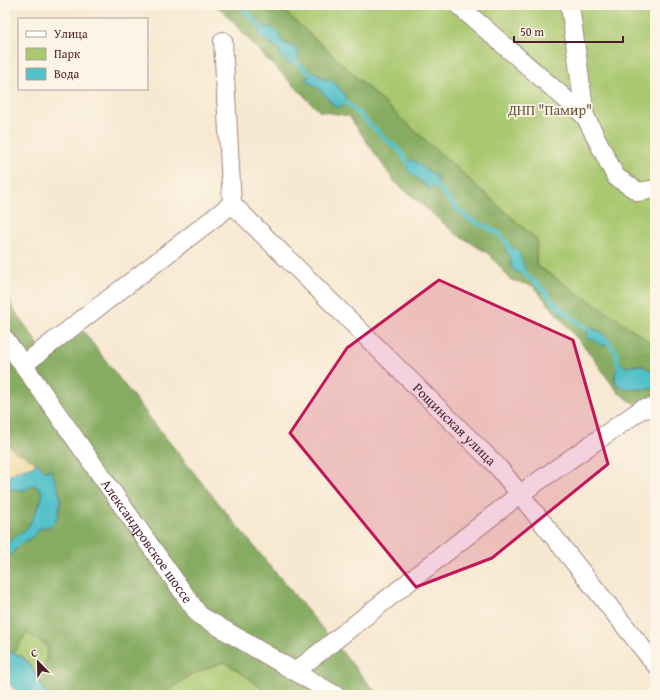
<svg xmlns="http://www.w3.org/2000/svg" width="660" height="700" font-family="'Gentium Book Plus',serif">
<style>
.green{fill:#a9c870;stroke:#7a744e}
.forest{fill:#86ac62;stroke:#686646;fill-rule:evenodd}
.sand{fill:#eeda9e;stroke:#9c7c64}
.water{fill:#53c1c9;stroke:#4e707a}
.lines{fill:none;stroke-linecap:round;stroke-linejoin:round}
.stream{stroke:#53c1c9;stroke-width:4.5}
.minor-casing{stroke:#a0847e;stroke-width:20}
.minor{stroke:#fff;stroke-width:18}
.marked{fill:#c2185b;fill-opacity:0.2;stroke:#c2185b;stroke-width:3;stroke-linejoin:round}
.labels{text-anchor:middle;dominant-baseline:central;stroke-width:3.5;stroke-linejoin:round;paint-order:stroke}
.park-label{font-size:14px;fill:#665240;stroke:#fcf5e5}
.street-label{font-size:14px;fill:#4a1f2b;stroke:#fcf5e5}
</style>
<rect width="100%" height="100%" fill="#fcf5e5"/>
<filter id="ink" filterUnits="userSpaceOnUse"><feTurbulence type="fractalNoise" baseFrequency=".025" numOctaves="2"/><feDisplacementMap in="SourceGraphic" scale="8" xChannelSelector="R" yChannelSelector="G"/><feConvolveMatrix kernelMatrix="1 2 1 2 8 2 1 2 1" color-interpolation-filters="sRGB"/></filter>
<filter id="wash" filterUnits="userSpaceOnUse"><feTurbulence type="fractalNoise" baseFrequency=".012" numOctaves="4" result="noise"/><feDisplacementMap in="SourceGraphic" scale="16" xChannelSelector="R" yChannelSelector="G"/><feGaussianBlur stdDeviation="0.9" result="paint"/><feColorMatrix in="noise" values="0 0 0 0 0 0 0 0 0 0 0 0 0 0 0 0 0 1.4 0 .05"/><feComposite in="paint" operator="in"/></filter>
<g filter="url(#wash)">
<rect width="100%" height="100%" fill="#f7e8d1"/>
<!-- green -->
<path class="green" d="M278 5H655V346L641 335 536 265 537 240 403 120Z
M26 633 48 646 45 668 34 672C31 662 23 656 14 653Z
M224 662 246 676 269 695H163L190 675Z"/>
<!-- forest -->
<path class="forest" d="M214 5H278L403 120 537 240 536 265 641 335 655 346V373L641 365 626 367 614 376 616 384 627 389H655V408L642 409 619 393 607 378 593 357 533 286 511 280 489 254 455 233 394 181 349 116 319 111 263 55 222 10ZM279 34 282 42 294 47 299 54 281 57 279 49 265 41ZM312 76C332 78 333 82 346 96L331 104C325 93 318 88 307 81L306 78Z
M5 276 11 305 42 350 81 328C175 454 277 574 378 695H269L246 676 224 662 190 675 163 695H48L34 672 45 668 48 646 26 633 14 653 5 650V558L12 554 18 546 34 536 40 528 48 527 59 512 51 470 45 471 20 453 15 452 5 442Z
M34 485 40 488 42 494 41 501 28 527 5 545V489L25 490Z"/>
<!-- sand -->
<path class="sand" d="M5 442 15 452 24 455 27 458 37 463C31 468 24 468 17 471 13 473 10 476 5 478Z"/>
<!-- water -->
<path class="water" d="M263 26 273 28 279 34 282 42 294 47 299 54 298 59 289 64 281 57 279 49 258 35Z
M315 71 320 77 333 81 346 96 345 102 341 107H336C330 103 328 97 323 93 319 88 313 85 307 81L306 78 312 76Z
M413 160 437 177 436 185 430 189 407 170 409 161Z
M508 245C523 251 519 257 526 269L521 274 512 269 510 255 505 251Z
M585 326C596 329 605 333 612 343L601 346 595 340 586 338 588 333Z
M620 363 626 367 641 365 655 373V389H627L616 384C615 376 614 369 620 363Z
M37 463 45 471 51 470C56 484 63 495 59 510 58 515 56 518 55 523L48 527 40 528 34 536 18 546 12 554 5 558V545L28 527 41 501 42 494 40 488 34 485 25 490 5 489V478C10 476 13 473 17 471 24 468 31 468 37 463Z
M5 650C36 659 31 672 48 695H20L5 680Z"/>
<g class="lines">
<!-- stream -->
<path class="stream" d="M240 5 266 33
M293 56 295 61 316 79
M340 98C355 109 369 123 382 136 387 141 394 145 399 150 404 155 406 163 412 167
M431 181C444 191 452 205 464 215 482 230 497 223 510 249
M520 268 523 273 540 286 557 306 573 319 589 329
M607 341 616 352 618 365 621 369"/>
</g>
</g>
<g filter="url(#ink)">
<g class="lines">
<defs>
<g id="minor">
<path d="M458 5 585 116 616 177 639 192 655 189"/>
<path d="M570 5 585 116"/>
<path d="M223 41 232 204"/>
<path id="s1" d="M232 204 499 468 655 664"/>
<path id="s2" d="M5 339 199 615 335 695"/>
<path d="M23 365 232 204"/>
<path d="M296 671 520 494 642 409 655 408"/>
</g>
</defs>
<!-- minor casing -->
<use href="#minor" class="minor-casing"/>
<!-- minor -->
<use href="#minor" class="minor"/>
</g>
</g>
<!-- marked area -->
<path class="marked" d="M439 280 573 340 608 464 492 558 416 587 290 433 347 348Z"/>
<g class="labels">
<!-- park labels -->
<g class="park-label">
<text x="550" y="110">ДНП "Памир"</text>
</g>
<!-- street labels -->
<g class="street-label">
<text stroke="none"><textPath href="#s1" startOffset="313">Рощинская улица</textPath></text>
<text stroke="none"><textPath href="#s2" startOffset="247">Александровское шоссе</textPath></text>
</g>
</g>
<!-- margin -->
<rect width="660" height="700" fill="none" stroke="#fcf5e5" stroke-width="20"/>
<!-- legend -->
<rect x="18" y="18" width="130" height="72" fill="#fcf5e5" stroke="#b59f9b"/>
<rect x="26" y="31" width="20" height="6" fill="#ffffff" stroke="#b59f9b"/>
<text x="54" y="38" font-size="12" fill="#4a1f2b">Улица</text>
<rect x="26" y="48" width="20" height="12" fill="#a9c870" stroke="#b59f9b"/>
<text x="54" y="58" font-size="12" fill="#4a1f2b">Парк</text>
<rect x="26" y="68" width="20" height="12" fill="#53c1c9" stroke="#b59f9b"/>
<text x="54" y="78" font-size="12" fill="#4a1f2b">Вода</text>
<!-- north arrow -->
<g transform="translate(38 662) rotate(337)" stroke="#fcf5e5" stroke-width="3" paint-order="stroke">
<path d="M0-3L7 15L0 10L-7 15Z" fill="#4a1f2b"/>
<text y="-6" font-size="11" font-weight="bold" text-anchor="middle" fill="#4a1f2b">С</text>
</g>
<!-- scale -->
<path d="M514 36v6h109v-6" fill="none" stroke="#4a1f2b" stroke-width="2"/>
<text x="520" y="36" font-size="12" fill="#4a1f2b" stroke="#fcf5e5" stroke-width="3" paint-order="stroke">50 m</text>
</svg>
